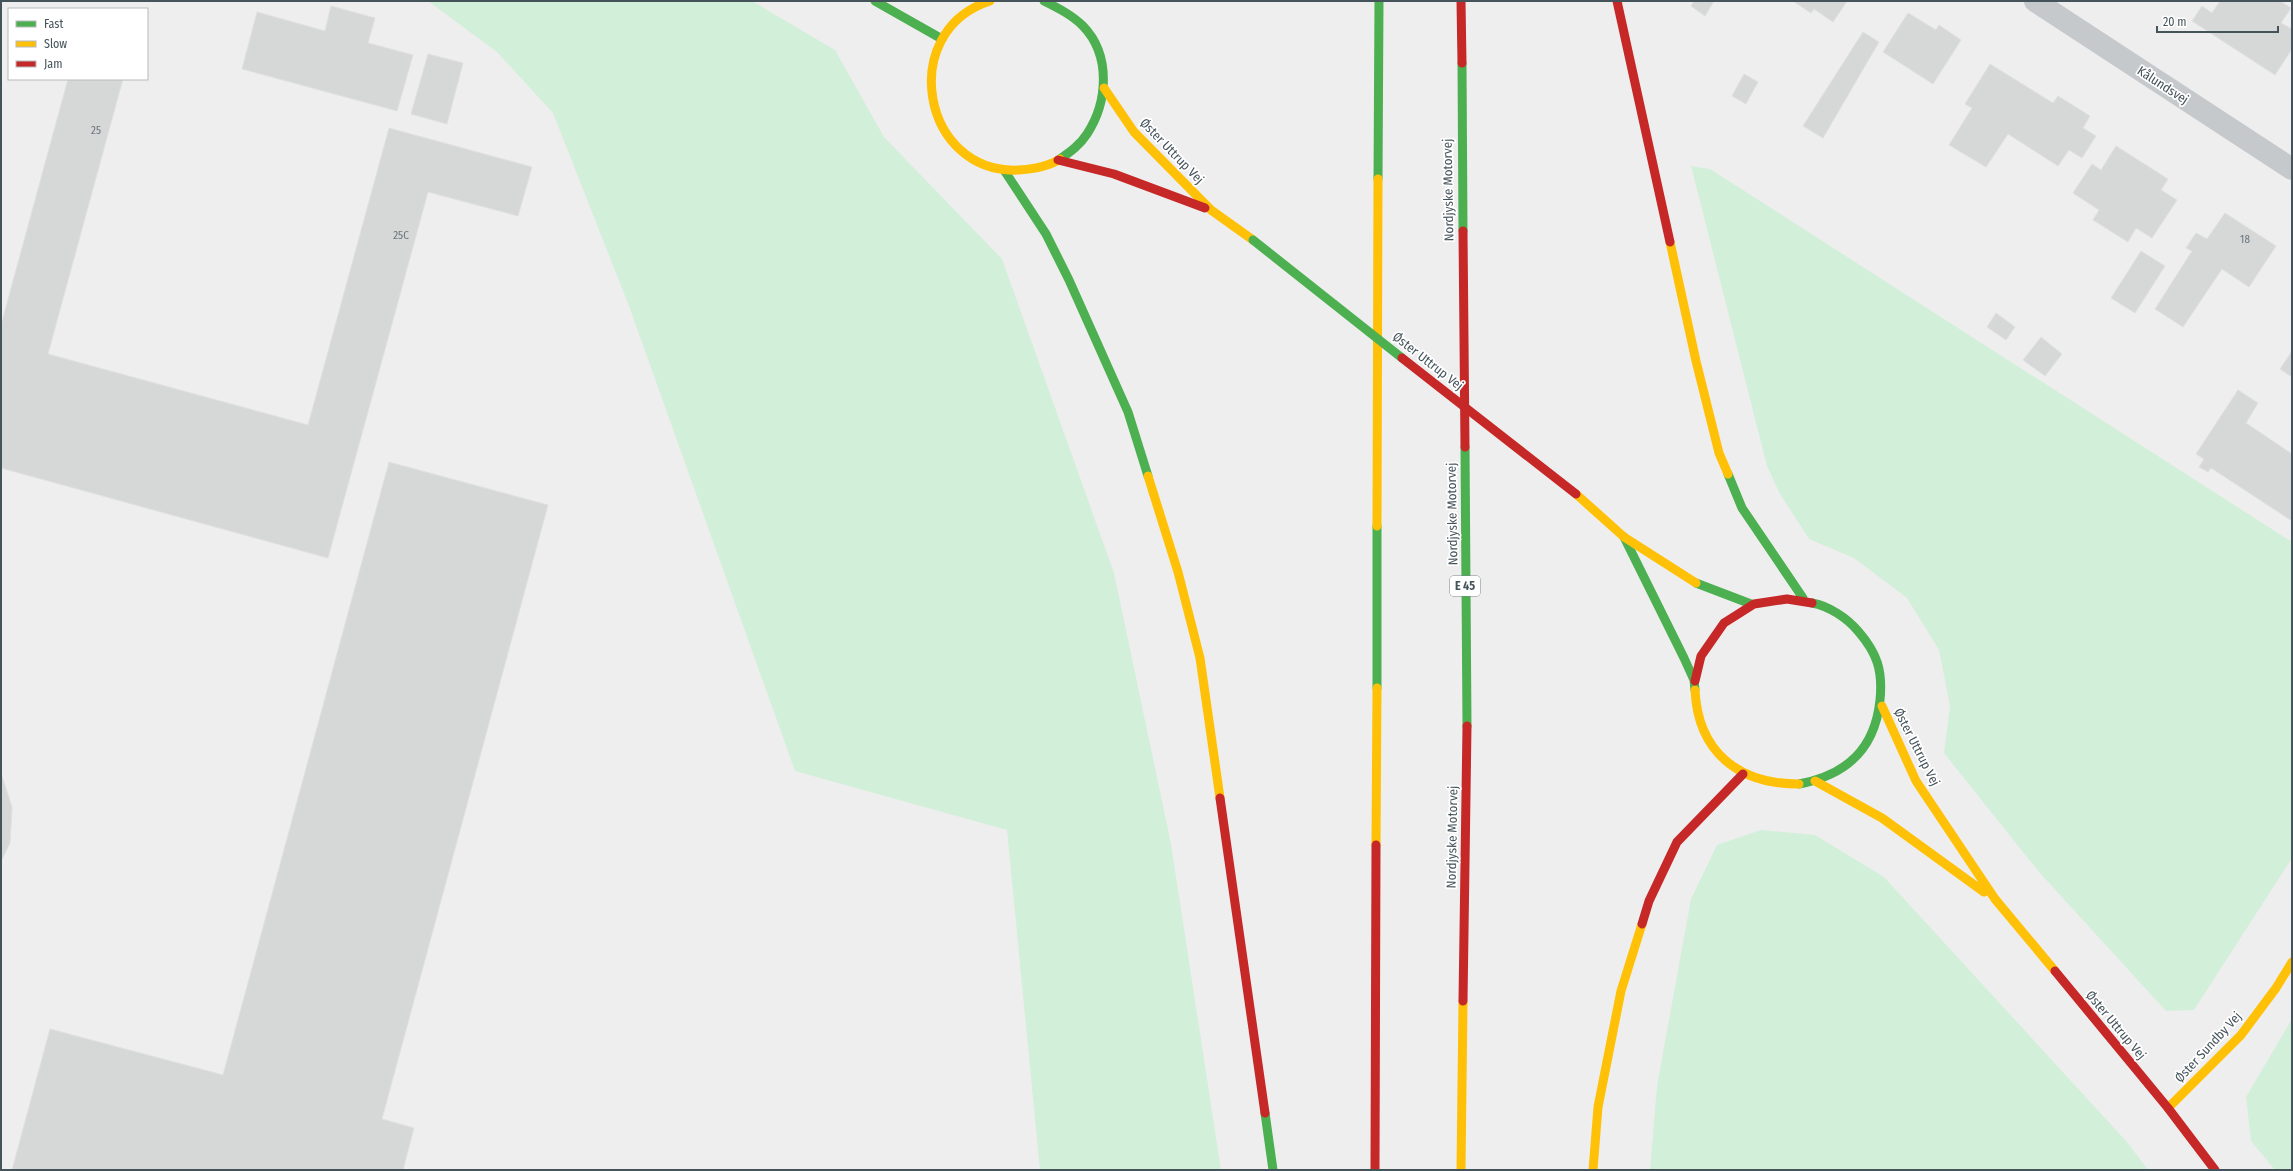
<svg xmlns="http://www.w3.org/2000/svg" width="2293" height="1171" font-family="'Fira Sans Condensed',sans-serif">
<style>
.green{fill:#d2efd9}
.building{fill:#d6d7d7;stroke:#e0e0e1}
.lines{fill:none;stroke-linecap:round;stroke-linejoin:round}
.street{stroke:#c5c9cb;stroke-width:22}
.fast{stroke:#4caf50;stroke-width:9}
.slow{stroke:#ffc107;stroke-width:9}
.jam{stroke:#c62828;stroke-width:9}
.fast-bridge{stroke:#4caf50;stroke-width:9}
.jam-bridge{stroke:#c62828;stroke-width:9}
.labels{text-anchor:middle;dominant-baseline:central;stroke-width:3.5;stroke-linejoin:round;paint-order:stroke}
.number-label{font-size:11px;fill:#6a757b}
.shield{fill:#fff;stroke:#7d878c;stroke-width:1}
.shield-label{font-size:12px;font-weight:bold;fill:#45535b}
.street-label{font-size:13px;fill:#45535b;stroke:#fff}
</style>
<rect width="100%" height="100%" fill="#efeeee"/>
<!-- green -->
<path class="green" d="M428 1H752L835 50 884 137 1002 259 1114 573 1171 844 1221 1170H1040L1007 830 795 771 629 306 553 113 497 52Z
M1691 166 1710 169 2292 542V858L2194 1010 2166 1011 2039 872 1944 753 1950 706 1939 650 1907 598 1854 558 1809 539 1780 494 1767 466Z
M1761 830 1815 835 1884 877 2127 1142 2148 1170H1650L1657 1086 1691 899 1717 845Z
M2292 1019V1170H2275L2251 1141 2246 1097Z"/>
<!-- building -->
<path class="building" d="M1694 1H1714L1705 16 1691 6Z
M1793 1H1847L1833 22 1814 9 1811 13Z
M2220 1H2280L2291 8 2281 23 2292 29V49L2275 75 2192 21 2202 6 2212 13Z
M331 6 375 18 368 43 413 55 397 111 242 69 257 12 325 31Z
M1908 13 1936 30 1939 25 1961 40 1933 84 1883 52Z
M1863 32 1879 42 1823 138 1803 126Z
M428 54 463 63 447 124 411 114Z
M1990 64 2053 103 2058 96 2090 116 2083 128 2096 136 2082 158 2069 150 2058 166 2008 134 1986 167 1949 145 1972 108 1965 104Z
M1744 74 1758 82 1746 104 1732 96Z
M68 79H123L48 354 308 425 389 128 532 167 518 216 428 192 328 558 1 468V325Z
M2116 146 2168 179 2161 190 2177 200 2152 238 2136 228 2128 242 2093 220 2099 210 2073 193 2092 164 2101 170Z
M2225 213 2276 246 2249 287 2222 269 2183 327 2155 309 2192 251 2186 248 2196 233 2207 239Z
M2141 251 2165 266 2135 313 2111 298Z
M1996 313 2015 327 2006 340 1987 327Z
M2041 337 2062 354 2045 376 2023 360Z
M2292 351V377L2280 369Z
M2238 390 2258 403 2246 423 2292 454V521L2211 468 2208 472 2199 467 2204 459 2196 454Z
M389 462 548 505 382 1119 414 1128 403 1170H12L50 1029 223 1075Z
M1 773 12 807 10 843 1 861Z"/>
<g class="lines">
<!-- street -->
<path class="street" d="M2035 1 2292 169"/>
<!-- fast -->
<path class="fast" d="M875 1 942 39
M1044 1C1058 8 1072 15 1083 26 1111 55 1108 102 1087 134 1080 145 1070 152 1060 159
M1462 63 1463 231
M1004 170 1046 234 1069 280 1128 412 1148 476
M1378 179 1379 1
M1465 447 1467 726
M1728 474 1742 508 1803 598
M1624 537 1684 658 1694 680 1695 690
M1696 583 1751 604
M1377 688V526
M1799 784C1847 775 1875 749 1880 700 1883 670 1877 653 1858 631 1847 618 1829 606 1812 603
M1265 1113 1273 1170"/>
<!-- slow -->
<path class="slow" d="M990 1C896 31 922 175 1019 170 1033 169 1048 167 1060 159
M1104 88 1134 132 1211 210 1253 240
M1670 242 1696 361 1719 453 1728 474
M1148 476 1178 572 1200 658 1220 798
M1576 494 1624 537 1696 583
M1377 526 1378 179
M1695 690C1698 752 1738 784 1799 784
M1882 706 1916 781 1995 899 2055 971
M1815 781 1882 818 1984 892
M1376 845 1377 688
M2168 1108 2241 1035 2276 988 2292 962
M1461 1170 1463 1001
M1593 1170 1598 1107 1621 991 1642 924"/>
<!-- jam -->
<path class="jam" d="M1461 1 1462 63
M1617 1 1670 242
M1058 160 1114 174 1205 208
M1463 231 1465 447
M1695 681 1701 656 1724 623 1754 604 1787 599 1812 603
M1220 798 1265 1113
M1642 924 1649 901 1677 842 1743 774
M2055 971 2168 1108 2215 1170
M1463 1001 1467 726
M1375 1170 1376 845"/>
<!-- fast-bridge -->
<path class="fast-bridge" d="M1253 240 1402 358"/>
<!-- jam-bridge -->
<path class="jam-bridge" d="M1402 358 1576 494"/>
</g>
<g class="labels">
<!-- number labels -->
<g class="number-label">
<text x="96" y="130">25</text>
<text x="401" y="235">25C</text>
<text x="2245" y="239">18</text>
</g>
<!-- shield labels -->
<rect class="shield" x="1450" y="576" width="30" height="20" rx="3"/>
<g class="shield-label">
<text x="1465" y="586">E 45</text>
</g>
<!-- street labels -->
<g class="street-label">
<text transform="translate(2163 85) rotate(33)">Kålundsvej</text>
<text transform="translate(1172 151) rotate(46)">Øster Uttrup Vej</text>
<text transform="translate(1448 190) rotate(-91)">Nordjyske Motorvej</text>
<text transform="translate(1428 361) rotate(38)">Øster Uttrup Vej</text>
<text transform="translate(1452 514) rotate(-91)">Nordjyske Motorvej</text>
<text transform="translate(1917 747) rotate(63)">Øster Uttrup Vej</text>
<text transform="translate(1452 837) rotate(-89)">Nordjyske Motorvej</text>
<text transform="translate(2116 1025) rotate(50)">Øster Uttrup Vej</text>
<text transform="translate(2208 1047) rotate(-47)">Øster Sundby Vej</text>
</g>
</g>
<!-- border -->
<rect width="2293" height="1171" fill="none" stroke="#45535b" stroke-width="4"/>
<!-- legend -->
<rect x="8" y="8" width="140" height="72" fill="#ffffff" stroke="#b5babd"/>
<rect x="16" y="21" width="20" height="6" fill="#4caf50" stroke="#b5babd"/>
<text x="44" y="28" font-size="12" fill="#45535b">Fast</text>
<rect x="16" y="41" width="20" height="6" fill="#ffc107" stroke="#b5babd"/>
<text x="44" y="48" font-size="12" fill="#45535b">Slow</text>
<rect x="16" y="61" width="20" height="6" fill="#c62828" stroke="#b5babd"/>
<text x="44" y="68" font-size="12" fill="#45535b">Jam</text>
<!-- scale -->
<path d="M2157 26v6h121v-6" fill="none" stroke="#45535b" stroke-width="2"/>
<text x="2163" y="26" font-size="12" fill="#45535b" stroke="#ffffff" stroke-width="3" paint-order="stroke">20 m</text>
</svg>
